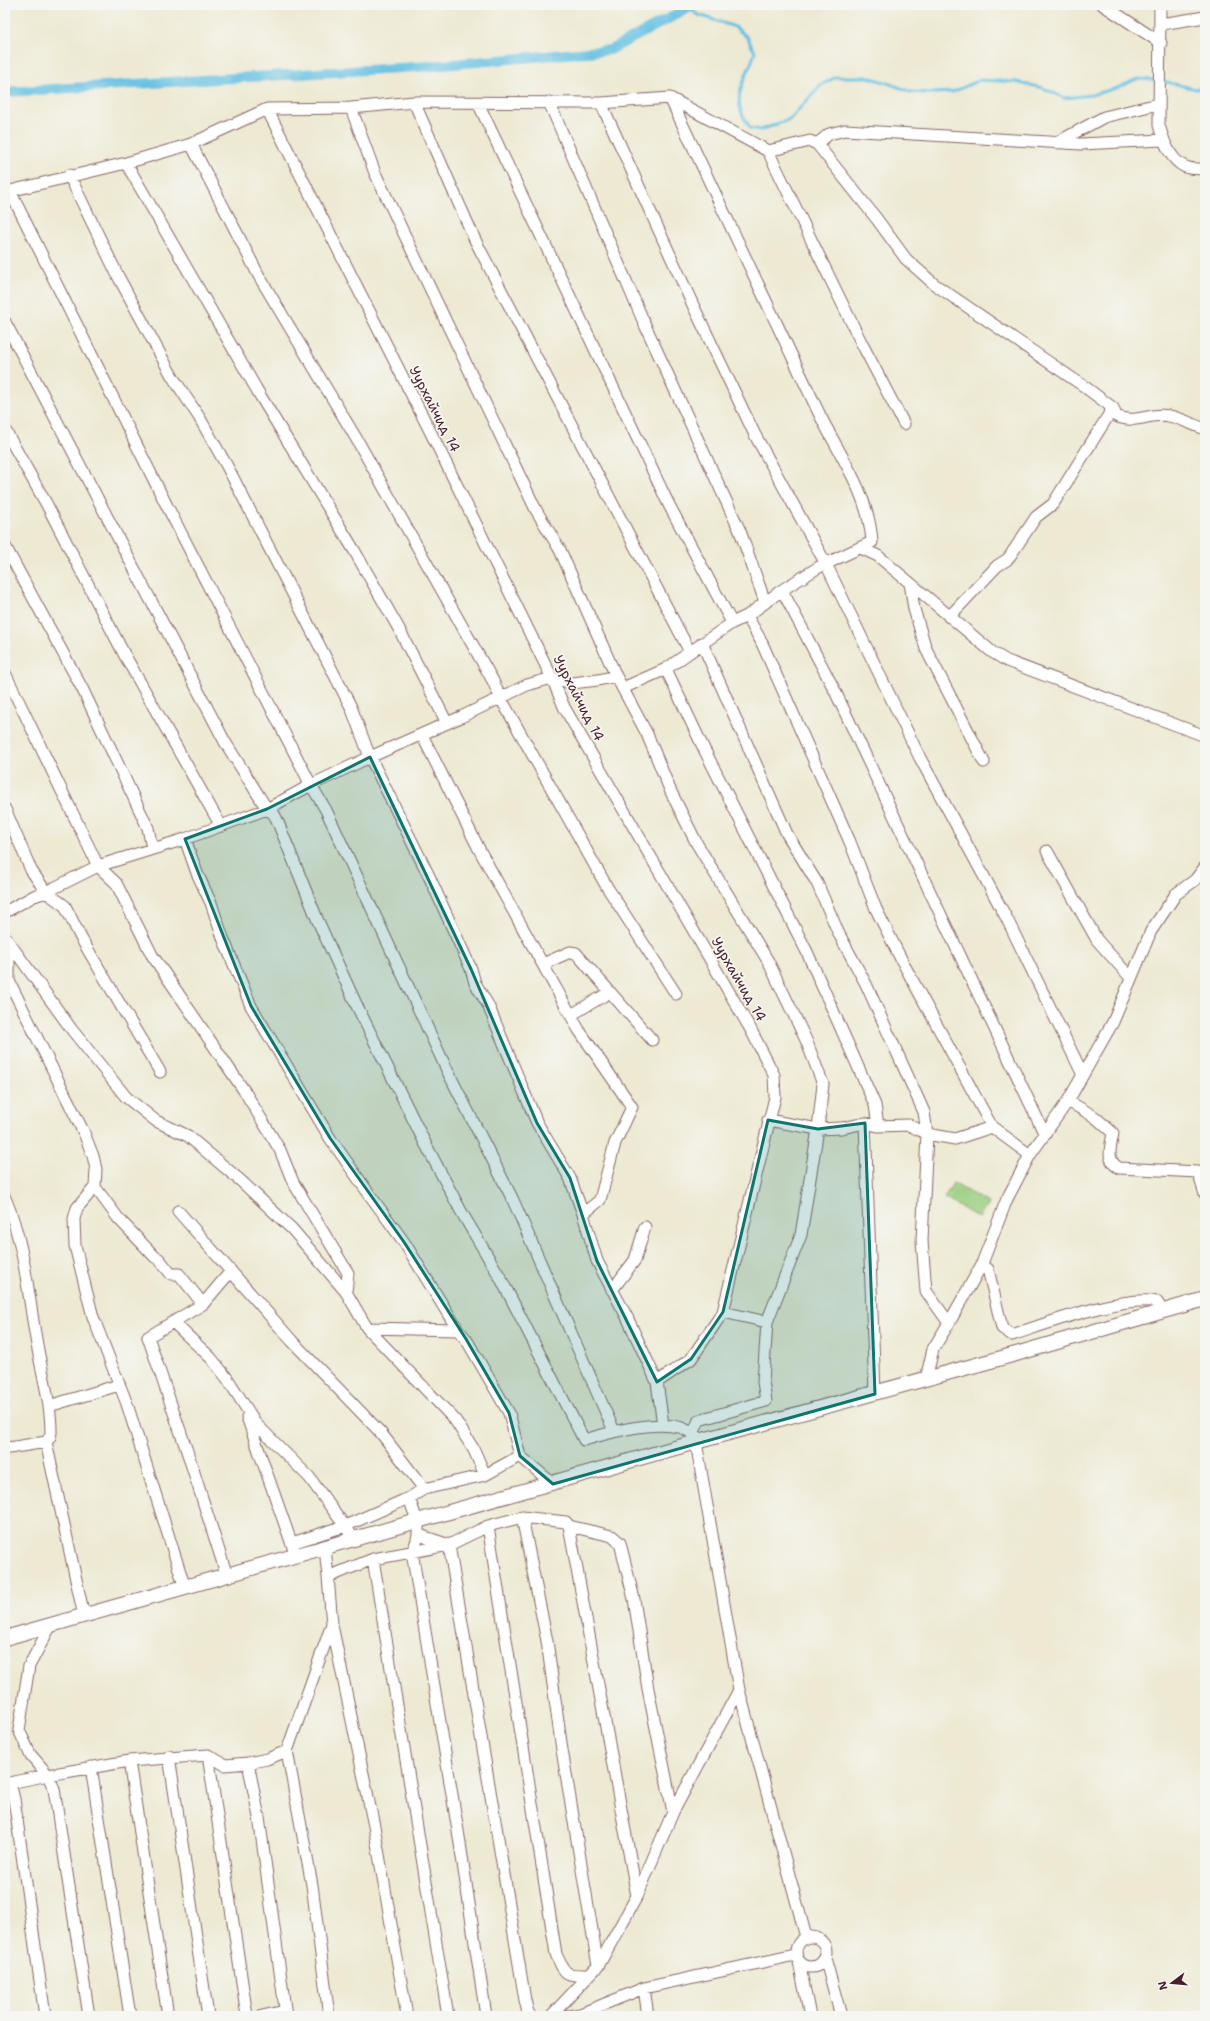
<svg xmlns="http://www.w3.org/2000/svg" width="1210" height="2021" font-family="'Shantell Sans',sans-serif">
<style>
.green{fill:#9ace7f;stroke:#727655}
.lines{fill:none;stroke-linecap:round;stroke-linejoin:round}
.stream{stroke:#64c0e2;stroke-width:3}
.canal{stroke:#64c0e2;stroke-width:10}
.minor-casing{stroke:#836665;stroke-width:13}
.major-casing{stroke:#836665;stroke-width:16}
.minor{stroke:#fff;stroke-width:11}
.major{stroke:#fff;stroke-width:14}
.marked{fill:#0f766e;fill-opacity:0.2;stroke:#0f766e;stroke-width:3;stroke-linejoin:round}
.labels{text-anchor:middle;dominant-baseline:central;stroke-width:3.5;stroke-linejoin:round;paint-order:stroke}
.street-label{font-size:14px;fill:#4a1f2b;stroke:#f6f6f2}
</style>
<rect width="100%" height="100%" fill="#f6f6f2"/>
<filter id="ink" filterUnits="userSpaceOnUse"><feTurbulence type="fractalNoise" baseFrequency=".025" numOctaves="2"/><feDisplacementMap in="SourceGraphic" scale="8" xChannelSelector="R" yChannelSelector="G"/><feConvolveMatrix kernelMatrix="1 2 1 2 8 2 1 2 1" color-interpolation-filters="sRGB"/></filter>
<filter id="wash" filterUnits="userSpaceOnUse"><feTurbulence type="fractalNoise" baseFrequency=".012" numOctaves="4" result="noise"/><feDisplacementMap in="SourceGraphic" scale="16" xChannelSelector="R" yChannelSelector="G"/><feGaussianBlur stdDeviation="0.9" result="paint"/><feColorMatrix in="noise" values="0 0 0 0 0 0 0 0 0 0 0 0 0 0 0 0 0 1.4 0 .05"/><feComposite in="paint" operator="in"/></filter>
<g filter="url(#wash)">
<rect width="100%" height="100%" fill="#ede9d2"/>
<!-- green -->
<path class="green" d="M953 1183 988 1203 979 1218 944 1198Z"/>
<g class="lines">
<!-- stream -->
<path class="stream" d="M604 5 609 10H617L620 5
M686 5 696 14 735 27 747 37 755 52C750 71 734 91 741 111 743 117 747 122 750 128L761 130 790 119 821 85 836 77H868L888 83 911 92 933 93 953 92 980 80 1016 82 1043 88 1064 98 1091 95 1117 88 1137 79 1157 80
M1162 81 1196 89 1205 86"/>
<!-- canal -->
<path class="canal" d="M5 92 432 66 610 50 694 5"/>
</g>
</g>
<g filter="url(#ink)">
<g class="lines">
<defs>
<path id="minor" d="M1103 5 1161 43
M1160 5 1159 125C1163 140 1171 164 1189 168 1194 169 1200 169 1205 169
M1161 24 1205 17
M414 102 475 240 690 652 732 623 747 616 782 590 819 567 872 542C869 492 837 452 817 409 768 305 719 201 670 98
M549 102 645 325 740 531 765 602
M478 103 669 505 732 623
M601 103 692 303 755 435 826 564 920 758 1007 919 1083 1075
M351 108 375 173 536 510 560 550 616 676 647 734 671 792 697 844 768 961 806 1040 823 1084 818 1129 768 1120
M267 109 434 439 552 678 564 707 751 1030 774 1075 775 1097 723 1312
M1056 143 1104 117 1158 104
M191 144 259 276 356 438 493 681 500 697 607 887 676 994
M817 144 829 134 845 130 1081 144 1163 140
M768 151 861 342 904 424
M126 163 261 397 354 550 399 629 447 723
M69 175 118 276 172 376 199 417 228 468 351 707 370 757 429 876 471 969 475 983 488 1005 537 1123 570 1178 583 1214
M10 191 165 502 311 785 326 810 447 1070 513 1200 614 1431
M5 193 10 191 126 163 191 144 267 109 351 108 414 102 601 103 670 98 768 151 810 141 817 144 876 218 906 259 934 284 1085 387 1113 408 1116 416C1136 425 1149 412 1169 416 1181 418 1193 425 1205 429
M5 322 225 742 267 809 274 814 277 820 318 921 357 1006 426 1145 462 1213 500 1277 584 1440C612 1432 650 1421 679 1427 687 1429 696 1436 703 1440
M5 430 47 505 124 654 221 826
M5 546 83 690 148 828 152 848
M861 548 878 556 992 652 1007 661 1205 736
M910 583 914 609 926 649 984 762
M782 590 834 689 1045 1135
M747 616 761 641 850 842 876 909 902 961 992 1127
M949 617 997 566 1008 559 1036 517 1053 504 1113 408
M702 643 787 834 817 883 839 934 866 984 924 1112 927 1134 922 1241 926 1291 949 1323 933 1349 926 1379
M666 669 703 747 807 952 875 1105 878 1126
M5 673 98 866 116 883 152 955 245 1092 280 1150 293 1182 348 1273 346 1292 367 1328 458 1330
M623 688 666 669 690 652
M422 735 479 849 579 1030 632 1107 615 1143 600 1200 583 1214 597 1261 627 1317 657 1382
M5 809 31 870 46 892 65 906 81 938 160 1072
M185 839 197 873 211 903 223 938 251 1006 330 1138 367 1191 404 1242 458 1330 466 1339 509 1413 520 1456 553 1484
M1047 851 1097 940 1130 977
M5 912 34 896 46 892 98 866 185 839 267 809 311 785 370 757 461 717 527 685 552 678 572 683 598 680 616 676
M5 937 72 1030 126 1097 156 1121 188 1136 241 1181 292 1229 346 1292
M9 944V981L84 1133 93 1156 96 1169 95 1187 77 1208 74 1219 75 1246 93 1317 127 1404 185 1588
M543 964 570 952 576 953 652 1040
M571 1015 610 992
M1068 1101 1095 1117 1113 1133C1111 1146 1105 1160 1119 1168L1198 1172 1205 1194
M865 1123 875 1394
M95 1187 118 1218 155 1257 159 1259 171 1274H179L203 1304
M5 1198C26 1247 28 1299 38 1350 43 1377 51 1404 51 1432 51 1437 49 1439 46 1442L9 1448 5 1446
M178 1211 292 1341 381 1433 424 1489
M981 1266 988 1269 1002 1328 1012 1335C1046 1324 1125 1294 1157 1302L1162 1311
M612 1290 635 1260 645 1227
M173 1322 211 1358 227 1378 257 1425 309 1477 355 1540
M949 1323 981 1266 1007 1199 1030 1155
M367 1328 455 1420 474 1450 485 1475
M49 1406 119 1385
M247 1417 296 1556
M663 1425 657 1382 691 1359 723 1312 767 1322 801 1235 818 1129 842 1128 865 1123 878 1126 909 1125 927 1134 955 1139 992 1127 1030 1155 1068 1101 1113 1022 1151 931 1176 894 1195 880 1205 867
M693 1434 699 1420 766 1401 763 1382 767 1322
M46 1442 84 1616
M522 1517 547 1641 562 1750 598 1966
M488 1526 556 1954C566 1977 566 1975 589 1975
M569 1526 612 1536 620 1543 634 1599 648 1689 673 1812
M419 1535 449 1545 525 2000 528 2013 531 2016
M292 1543 345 1526 409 1498
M325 1548 328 1577
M373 1559 448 2016
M227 1576 188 1454 148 1337 203 1304 231 1271
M51 1625 29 1666 19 1730 30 1754 48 1775 54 1789 89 2016
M332 1625 374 1826 407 2016
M739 1690 806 1937
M287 1751 312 1885 329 2016
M208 1755 247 2016
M169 1756 208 2016
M129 1761 168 2016
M248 1763 259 1817 286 2016
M91 1767 130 2016
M10 1783 14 1799 45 2016
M5 1784 48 1775 129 1761 208 1755 225 1765 248 1763 267 1759 287 1751 332 1624 328 1577 373 1559 449 1545 488 1526 522 1517 566 1522 569 1526 637 1896
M796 1952a15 15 0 1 1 30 0a15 15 0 1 1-30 0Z
M825 1958 841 2016
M799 1962 810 2016
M644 1988 648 2016
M262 2016 285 2011
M486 2016 459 1837 412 1552C424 1530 416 1519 409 1498L424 1489 485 1475 520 1456
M551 2016 598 1966 637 1896 673 1812 739 1690 696 1442
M569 2016 580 2014 644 1988 795 1955"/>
<path id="major" d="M5 1638 703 1440 1016 1354 1205 1299"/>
</defs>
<!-- minor casing -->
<use href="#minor" class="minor-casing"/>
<!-- major casing -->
<use href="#major" class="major-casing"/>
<!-- minor -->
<use href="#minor" class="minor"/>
<!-- major -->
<use href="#major" class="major"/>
</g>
</g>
<!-- marked area -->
<path class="marked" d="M370 757 471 969 537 1123 570 1178 597 1261 657 1382 691 1359 723 1312 768 1120 818 1129 865 1123 875 1394 553 1484 520 1456 509 1413 466 1339 404 1242 330 1138 251 1006 185 839 267 809Z"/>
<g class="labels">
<!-- street labels -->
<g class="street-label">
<text transform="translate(435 409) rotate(63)">Уурхайчид 14</text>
<text transform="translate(579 698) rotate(63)">Уурхайчид 14</text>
<text transform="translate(739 979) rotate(60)">Уурхайчид 14</text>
</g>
</g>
<!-- margin -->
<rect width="1210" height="2021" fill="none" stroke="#f6f6f2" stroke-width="20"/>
<!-- north arrow -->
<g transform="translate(1172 1983) rotate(254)" stroke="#f6f6f2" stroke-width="3" paint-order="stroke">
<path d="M0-3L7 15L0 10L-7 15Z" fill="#4a1f2b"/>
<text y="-6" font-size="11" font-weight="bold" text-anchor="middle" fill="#4a1f2b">N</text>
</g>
</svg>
